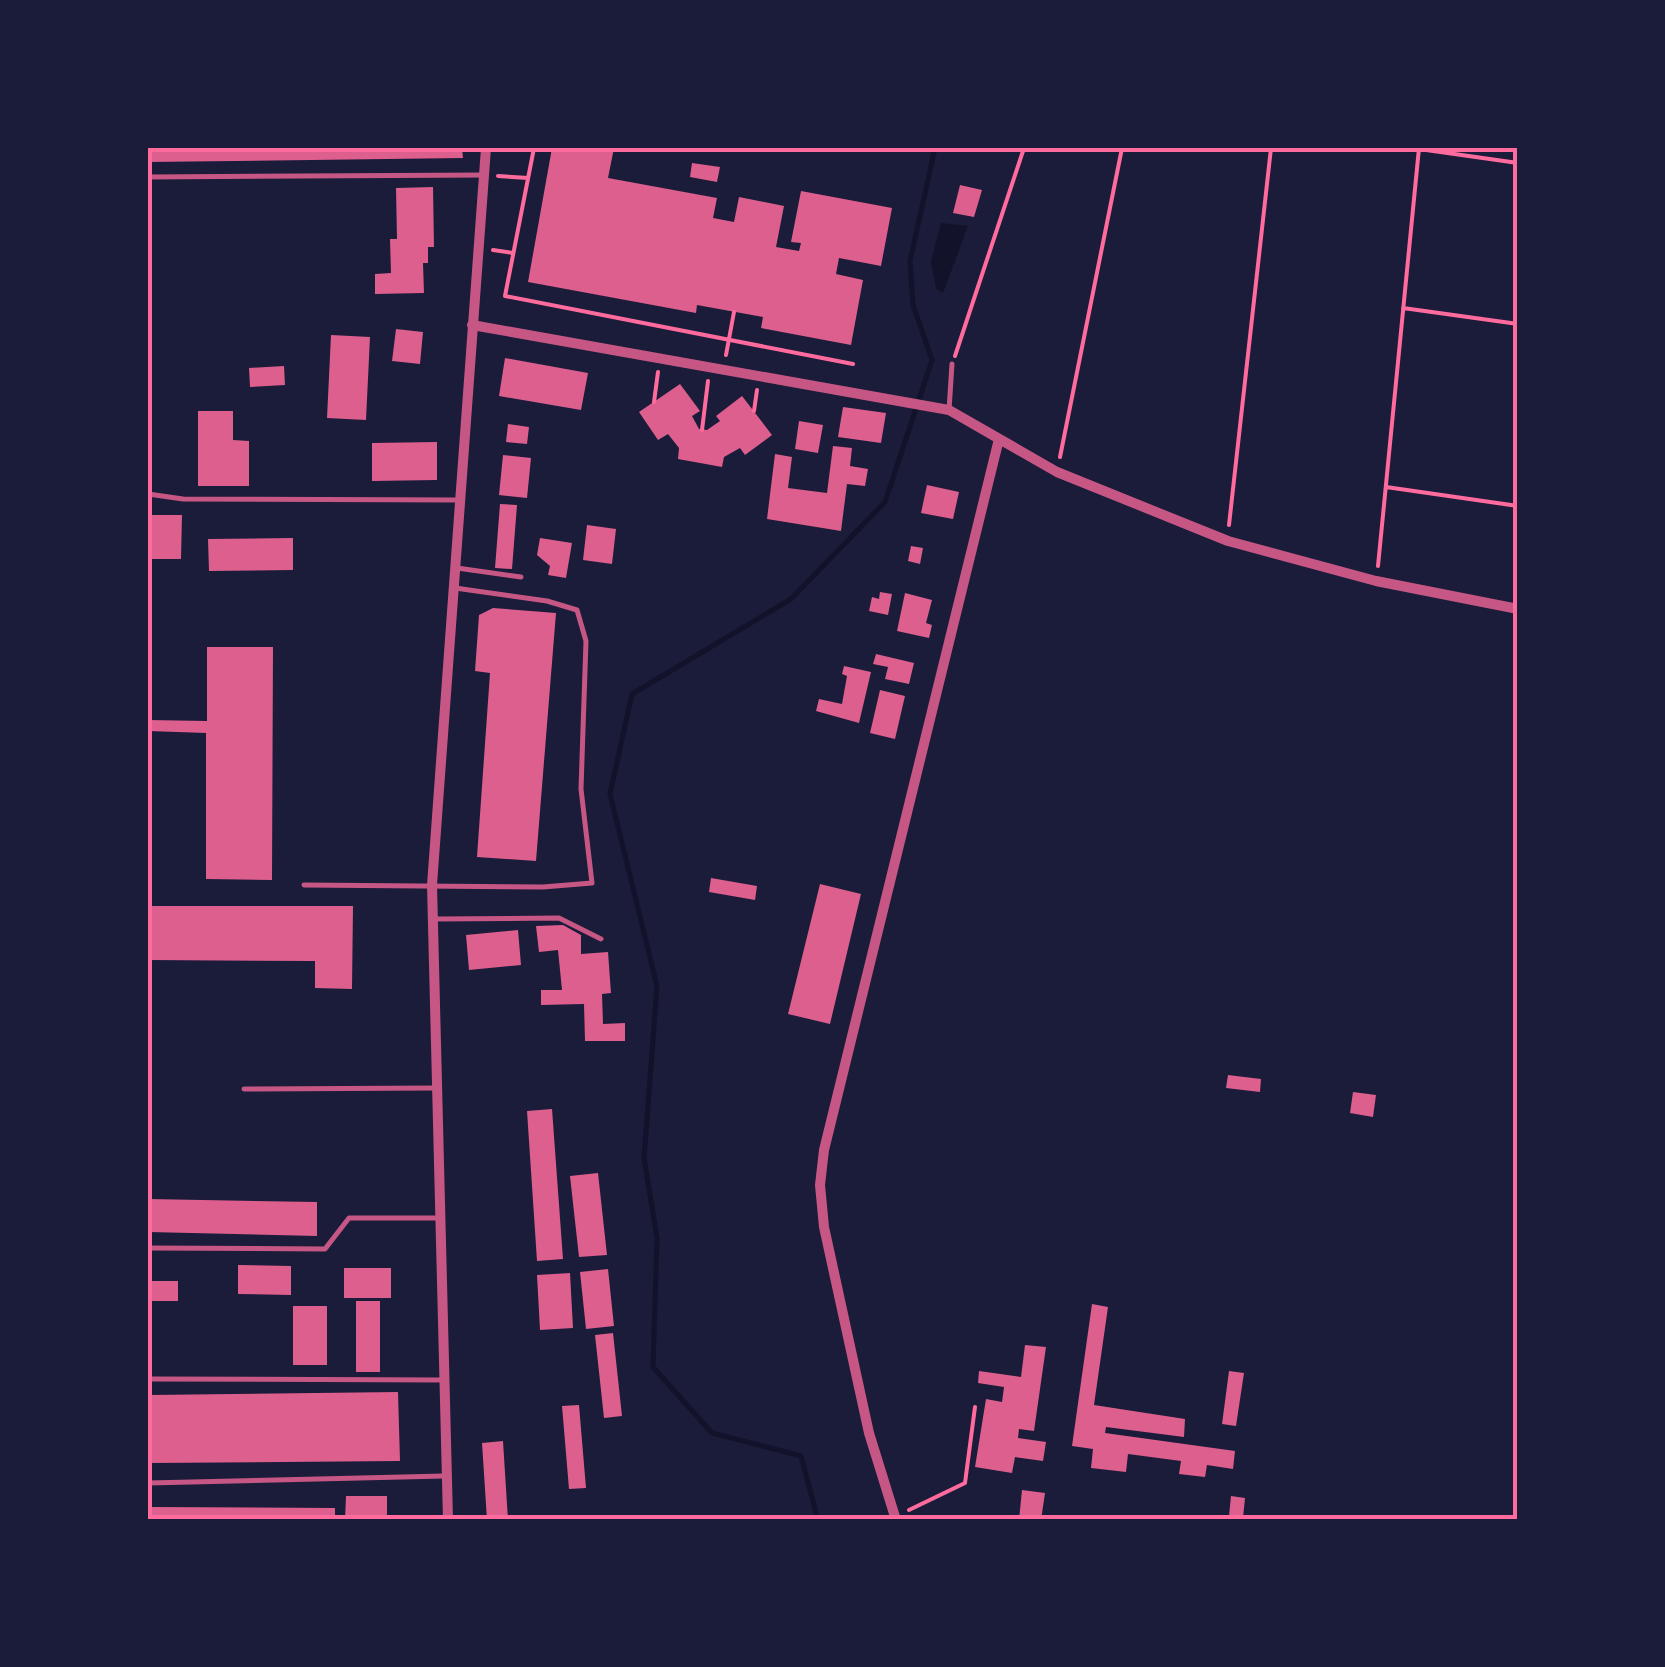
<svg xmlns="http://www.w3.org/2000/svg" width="1665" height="1667" font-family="Barlow,sans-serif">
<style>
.water{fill:#12122b}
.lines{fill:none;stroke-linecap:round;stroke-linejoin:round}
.stream{stroke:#12122b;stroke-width:5}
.building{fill:#dd5f8e}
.path{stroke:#ff6b9d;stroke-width:4}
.service{stroke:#c65784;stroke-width:5}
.minor{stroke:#c65784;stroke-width:10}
.neatline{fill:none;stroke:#ff6b9d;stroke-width:4}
</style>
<rect width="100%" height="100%" fill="#1b1b3a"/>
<!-- water -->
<path class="water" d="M941 223 968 226 943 293 936 289 931 261Z"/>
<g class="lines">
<!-- stream -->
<path class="stream" d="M818 1520 801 1456 712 1433 653 1367 657 1238 644 1158 657 986 610 794 632 694 791 599 885 502 932 360 913 305 910 261 935 148"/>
</g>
<!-- building -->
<path class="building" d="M148 148H462L463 158 148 162Z
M552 148H614L608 178 717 198 713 218 734 222 739 197 784 206 776 247 799 251 801 243 791 242 801 191 892 208 881 266 839 258 836 274 863 280 851 345 761 328 763 317 697 305 696 313 528 282Z
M692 163 720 167 717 182 690 177Z
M960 185 982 190 974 217 953 213Z
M433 187 434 247H428V263H423L424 293 375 294V274L391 273 390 239H397L396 188Z
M396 329 423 332 420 364 392 361Z
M331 335 370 337 366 420 327 418Z
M505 358 588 373 581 410 499 396Z
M284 366 285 385 250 387 249 368Z
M680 384 700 411 692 416 699 429 707 430 720 421 716 416 742 396 772 435 745 455 740 448 724 457 722 467 678 459 679 448 668 434 658 440 639 412Z
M843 407 886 413 881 443 838 437Z
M198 411H233V440L249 441V486H198Z
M799 421 823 425 818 453 795 449Z
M508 424 529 427 527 444 506 442Z
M437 442V480L372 481V443Z
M833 446 852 448 850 466 868 469 865 486 847 484 841 531 767 519 775 454 792 457 788 488 827 493Z
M503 455 531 458 527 498 499 495Z
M927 485 959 492 953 519 921 513Z
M500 504 517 505 512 569 495 568Z
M148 515H182L181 559H151V595H148Z
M587 525 616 529 612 564 583 560Z
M293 538V570L209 571 208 539Z
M540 538 572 543 566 578 548 575 550 566 537 555Z
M911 546 923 548 920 564 908 561Z
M880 592 892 594 888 615 869 611 872 597 879 599Z
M905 593 932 600 926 623 932 625 929 638 897 631Z
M493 608 556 613 536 861 477 857 490 673 475 671 479 615Z
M207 647H273L272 880 206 879V733L148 731V720L207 721Z
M876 654 914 663 909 684 885 679 888 667 873 664Z
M844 666 871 672 859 723 816 711 819 699 842 704 847 676 842 674Z
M880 690 905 696 895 739 870 733Z
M711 878 757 886 755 900 709 892Z
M820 884 861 894 830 1024 788 1014Z
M148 906H353L352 989 315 988V961L148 960Z
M563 925 581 935V954L608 952 611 993 602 994 603 1024 625 1023V1041H585L584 1004 541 1005V990H562L558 950 539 952 536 926Z
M518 930 521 965 469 970 466 935Z
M1228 1075 1261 1079 1260 1092 1226 1088Z
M1353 1092 1376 1095 1373 1117 1350 1113Z
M552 1109 563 1259 537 1261 527 1111Z
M598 1173 607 1255 579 1257 570 1176Z
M148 1199 317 1202V1236L148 1232Z
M238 1265 291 1266V1295L238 1294Z
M344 1268H391V1298H344Z
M608 1269 614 1326 586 1329 580 1272Z
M570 1273 573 1328 540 1330 537 1275Z
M148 1281H178V1301H148Z
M356 1301H380V1372H356Z
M1092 1304 1108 1307 1094 1405 1185 1419 1184 1437 1106 1427 1105 1433 1235 1451 1233 1469 1207 1465 1205 1477 1179 1474 1181 1461 1128 1454 1126 1472 1091 1468 1093 1449 1072 1446Z
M293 1306H327V1365H293Z
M613 1333 622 1416 604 1418 595 1335Z
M1025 1345 1046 1347 1034 1431 1019 1429 1018 1438 1046 1442 1043 1461 1015 1457 1012 1473 975 1467 986 1399 1002 1402 1004 1387 978 1383 979 1371 1021 1377Z
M1229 1371 1244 1373 1236 1426 1222 1424Z
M398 1392 400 1461 148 1463V1395Z
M579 1405 586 1488 569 1489 562 1406Z
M503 1441 508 1520H487L482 1443Z
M1022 1490 1045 1493 1041 1520H1019Z
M346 1496H387V1520H345Z
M1231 1496 1245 1498 1243 1518 1229 1516Z
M148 1507 335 1508V1520H148Z"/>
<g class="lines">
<!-- path -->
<path class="path" d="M534 148 505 296 853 364
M1419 149 1518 163
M498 176 528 178
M493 250 513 253
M1403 308 1518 324
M726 355 734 312
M955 356 1024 148
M654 402 658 372
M754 411 757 390
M702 430 708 381
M1060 457 1122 148
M1386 487 1518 506
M1229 525 1271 148
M1378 566 1419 148
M909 1510 965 1483 975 1407"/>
<!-- service -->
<path class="service" d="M148 177 484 175
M949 410 952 364
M148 494 183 499 459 500
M457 568 521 577
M304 885 543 887 592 883 581 789 586 641 577 610 547 601 455 588
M435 919 559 918 601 939
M244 1089 435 1088
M148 1248 325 1249 349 1218H439
M148 1379 443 1380
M148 1483 444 1476"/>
<!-- minor -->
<path class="minor" d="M472 325 949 410 1057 472 1228 541 1376 581 1518 609
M448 1520 432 885 486 148
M896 1520 869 1433 824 1227 820 1185 824 1150 999 439"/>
</g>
<!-- border -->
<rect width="1665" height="1667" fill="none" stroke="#1b1b3a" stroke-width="300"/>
<rect x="150" y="150" width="1365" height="1367" class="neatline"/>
</svg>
